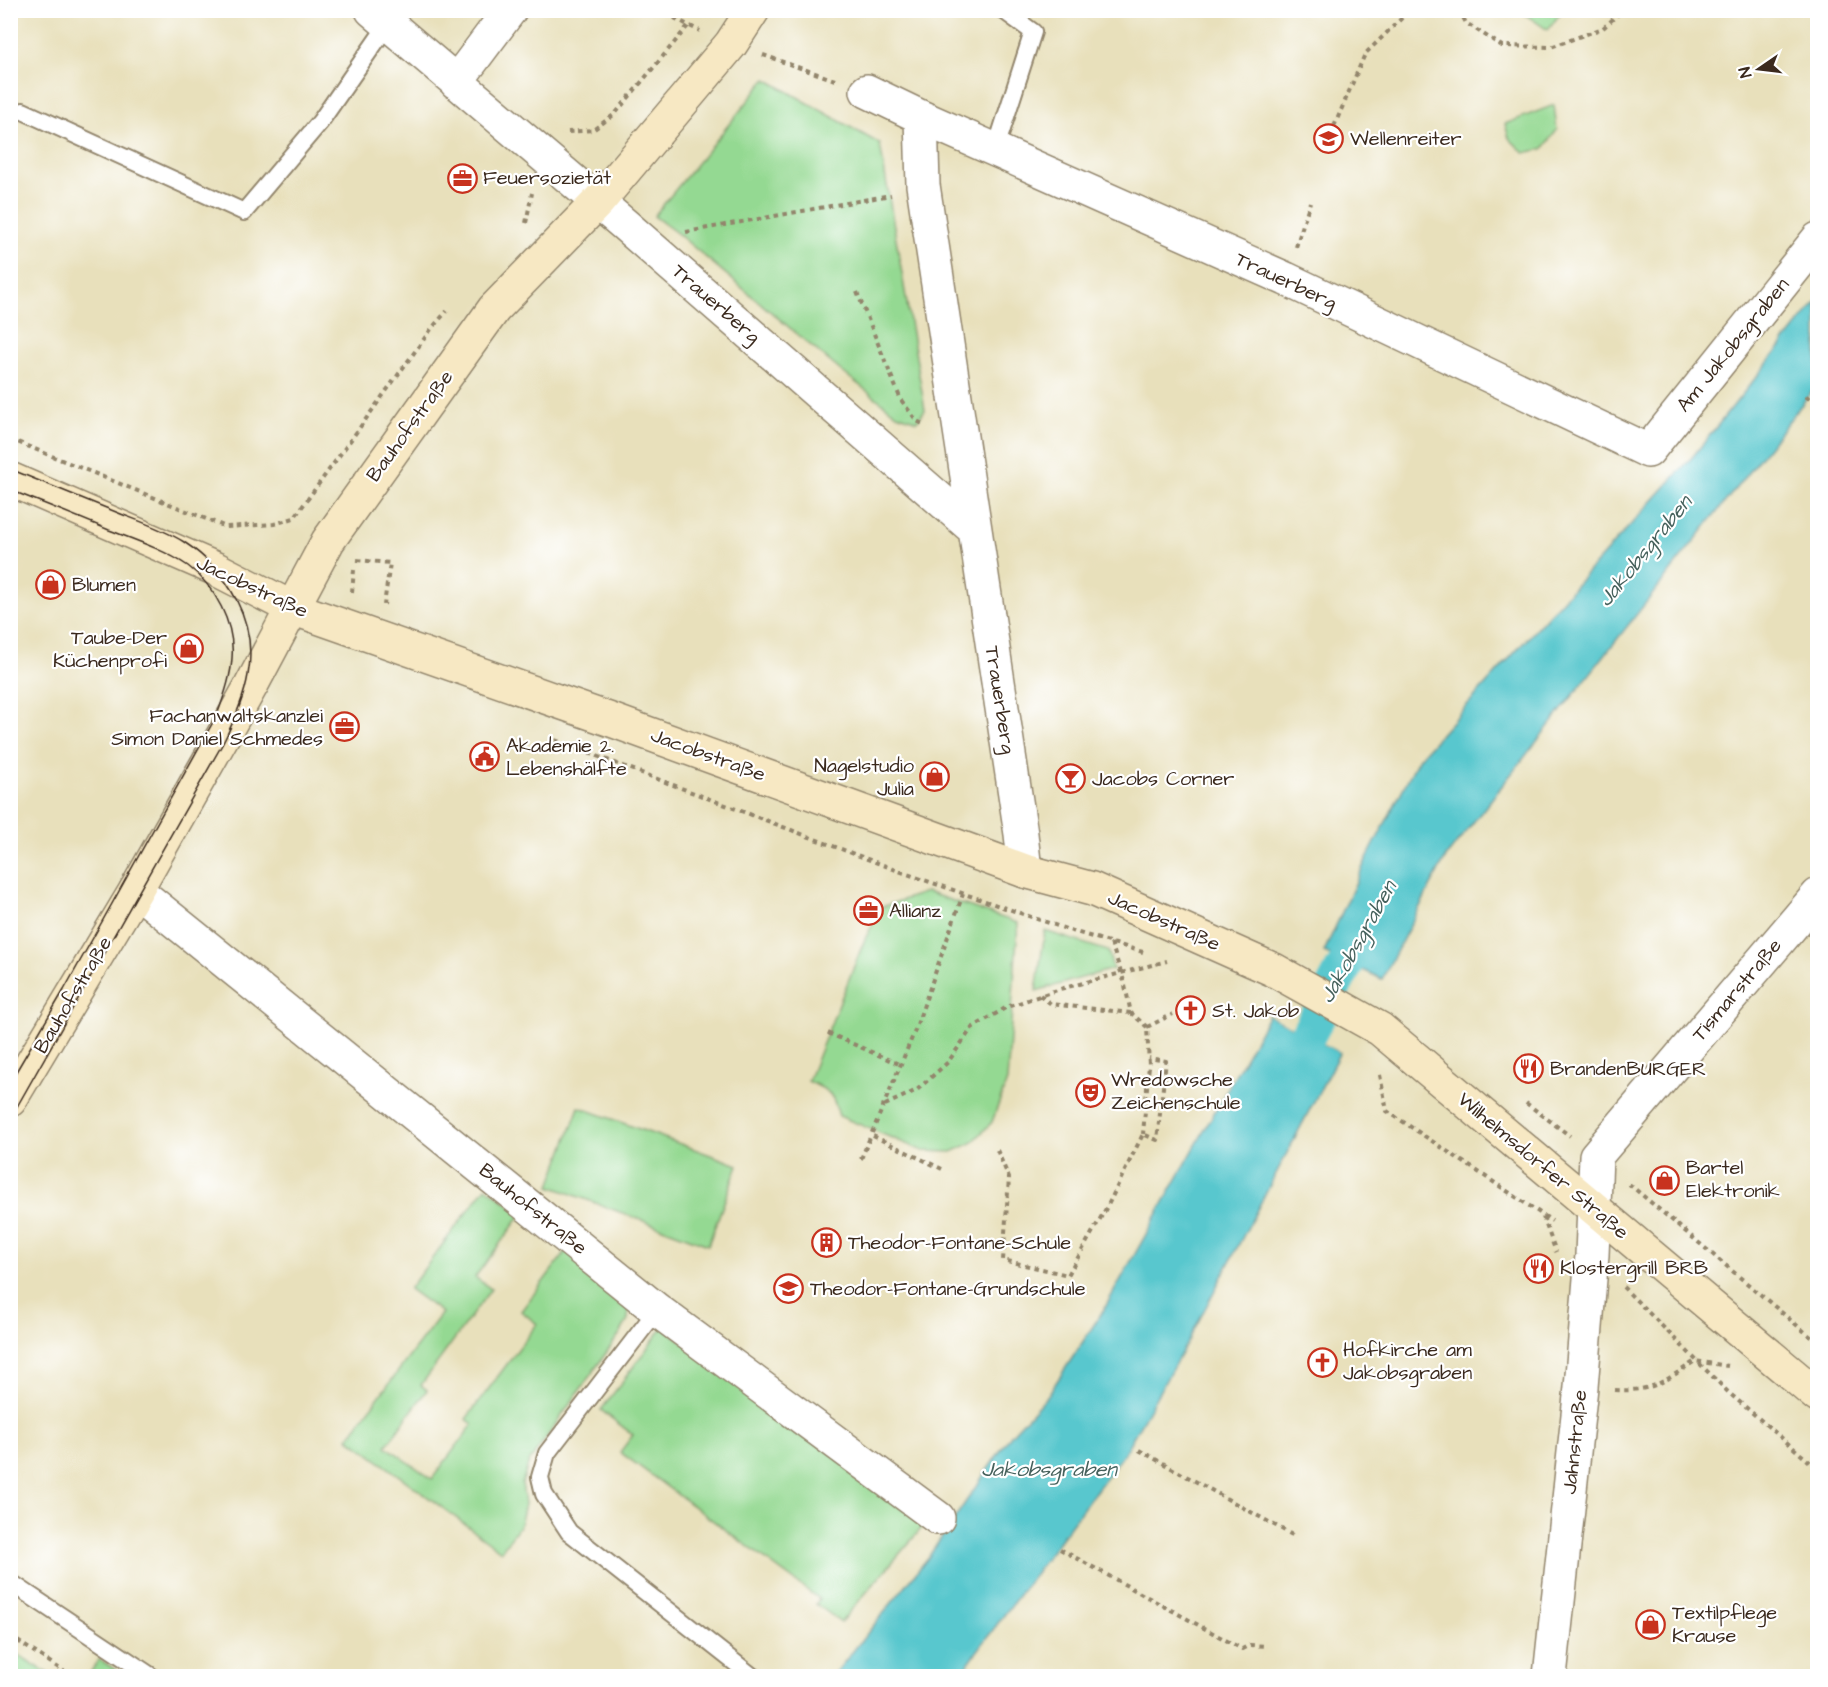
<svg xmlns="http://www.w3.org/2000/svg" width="1828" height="1687" font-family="'Architects Daughter',sans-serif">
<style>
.green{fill:#94d992;stroke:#688258;stroke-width:1.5}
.water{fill:#59c7ce;stroke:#4a7876;stroke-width:1.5}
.pier{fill:#e8e0bb}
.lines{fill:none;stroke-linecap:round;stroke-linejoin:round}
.canal{stroke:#59c7ce;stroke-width:36}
.lane-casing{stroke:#92856c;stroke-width:20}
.street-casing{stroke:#92856c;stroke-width:36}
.secondary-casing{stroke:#92856c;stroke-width:36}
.path{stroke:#92856c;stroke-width:4;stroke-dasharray:4.5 4.5;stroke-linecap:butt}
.lane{stroke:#fff;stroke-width:16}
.street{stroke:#fff;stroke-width:33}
.secondary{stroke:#f7e8c3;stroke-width:33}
.tram{stroke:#3b2a1e;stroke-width:1.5}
.labels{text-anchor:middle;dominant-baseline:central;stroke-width:4.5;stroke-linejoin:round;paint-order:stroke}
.poi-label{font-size:20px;fill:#3b2a1e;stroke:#fff;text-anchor:start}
.street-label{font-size:20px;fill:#3b2a1e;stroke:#fff}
.water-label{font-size:21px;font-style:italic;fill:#46615c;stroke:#fff}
</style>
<rect width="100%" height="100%" fill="#fff"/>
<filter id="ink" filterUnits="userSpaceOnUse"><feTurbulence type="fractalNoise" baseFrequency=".0167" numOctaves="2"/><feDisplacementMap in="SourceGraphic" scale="12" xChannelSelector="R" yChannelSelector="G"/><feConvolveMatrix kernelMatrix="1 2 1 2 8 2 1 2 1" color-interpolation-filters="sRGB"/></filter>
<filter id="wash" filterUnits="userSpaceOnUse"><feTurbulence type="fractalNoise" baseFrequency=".008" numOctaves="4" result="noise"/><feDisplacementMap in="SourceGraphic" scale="24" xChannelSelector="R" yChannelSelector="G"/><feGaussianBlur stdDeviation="1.35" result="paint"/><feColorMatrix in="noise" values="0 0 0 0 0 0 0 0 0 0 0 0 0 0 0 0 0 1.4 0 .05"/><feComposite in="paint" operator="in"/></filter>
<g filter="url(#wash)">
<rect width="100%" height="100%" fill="#e8e0bb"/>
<!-- green -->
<path class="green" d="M1520 11H1562L1548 30Z
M766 79 880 144 925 410 917 421 897 414 841 371 678 234 654 216Z
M1554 105 1557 130 1543 149 1524 153 1509 138 1505 124Z
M926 892 1018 923 1007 1081 992 1122 972 1143 952 1152 923 1151 839 1116C833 1093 830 1091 808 1081L865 939 877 916 875 909Z
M1045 931 1108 951 1113 969 1036 991Z
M579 1107 738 1165 708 1245 550 1186Z
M486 1187 522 1214 475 1277 491 1289 421 1385 427 1390 386 1446 432 1479 473 1424 466 1419 537 1324 521 1311 567 1250 629 1304 628 1320 621 1332 529 1462 522 1483 525 1504 520 1525 501 1551 348 1438 442 1313 409 1289Z
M663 1327 926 1523 841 1622 816 1604 819 1599 620 1452 633 1435 601 1410Z
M11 1650 52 1676H11Z
M99 1659 116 1670 113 1676H88Z"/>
<!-- water -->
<path class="water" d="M1817 301V385L1446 857 1382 979 1324 952 1366 860 1419 758 1694 455Z
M1269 1015 1340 1052 1187 1343 1124 1453 959 1676H833L927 1559 1011 1435 1048 1395 1103 1311Z"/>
<!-- pier -->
<path class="pier" d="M1271 1013 1308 1031 1342 1049 1340 1052 1269 1015Z"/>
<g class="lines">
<!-- canal -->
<path class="canal" d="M1284 1079 1369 921"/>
</g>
</g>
<g filter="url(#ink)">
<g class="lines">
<defs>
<path id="lane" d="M23 111 244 212 320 122 388 24
M995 151 1033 32 1003 10
M657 1310 547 1453 540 1477 544 1494 569 1532 752 1676
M10 1582 151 1676"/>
<path id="street" d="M372 10 625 225 974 529
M456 82 510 10
M867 91 921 117
M1025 871 1021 834 923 185 921 117 1286 279 1648 451 1818 239
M136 890 657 1310 938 1518
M1550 1676 1581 1387 1592 1255 1596 1156 1818 895"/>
<path id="secondary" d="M10 479 216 569 292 608 614 721 1025 871 1092 889 1274 970 1380 1029 1818 1396
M10 1100 136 890 251 686 328 541 494 309 598 202 731 44 753 10"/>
</defs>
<!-- lane casing -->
<use href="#lane" class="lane-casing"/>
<!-- street casing -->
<use href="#street" class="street-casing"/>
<!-- secondary casing -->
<use href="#secondary" class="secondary-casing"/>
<!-- path -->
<path class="path" d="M658 10 700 31
M1459 10 1466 23 1502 46 1551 47 1603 28 1623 10
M763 55 835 80
M568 132 593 130 615 114 688 26
M1327 143 1365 54 1410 10
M526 223 532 193
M686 232 891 195
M1296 247 1310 202
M857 292 901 400 917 421 925 425
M1806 399 1818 385
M10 439 226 527 274 524 294 518 432 328 447 311
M357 560 390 563 384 605
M352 592 354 570
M555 740 904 873 1072 931 1143 952
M1111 943 1124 981 1131 1013 1147 1027 1149 1065 1143 1134
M1040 995 1051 1004 1131 1013
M1147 1027 1173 1014
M828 1033 901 1065
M1380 1075 1387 1111 1552 1221
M1526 1103 1570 1136
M885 1105 917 1090 948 1062 972 1028 1007 1007 1060 989 1167 961
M997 1150 1009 1178 1003 1260 1068 1275 1108 1205 1143 1134 1157 1140 1166 1061 1149 1058
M861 1159 871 1135
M942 1169 871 1135 914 1033 963 894
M1629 1184 1818 1343
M1543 1217 1556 1252
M1623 1287 1728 1392 1818 1469
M1615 1390C1653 1392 1665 1381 1695 1361L1728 1366
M1139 1450 1296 1537
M1060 1549 1242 1649 1250 1645 1265 1646
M10 1636 71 1676"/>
<!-- lane -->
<use href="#lane" class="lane"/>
<!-- street -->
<use href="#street" class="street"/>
<!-- secondary -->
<use href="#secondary" class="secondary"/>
<!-- tram -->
<path class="tram" d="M10 469C47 484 84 499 121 514 142 522 165 530 184 542 228 571 258 622 248 675 244 699 234 721 223 743L10 1119
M10 490C43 503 76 516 109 530 135 540 165 550 188 566 215 586 235 624 232 658 231 677 224 697 217 715L64 990 10 1082"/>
</g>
</g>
<!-- icons -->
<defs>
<symbol id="school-ring" viewBox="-11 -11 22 22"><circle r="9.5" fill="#fff" stroke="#c8321e" stroke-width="1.5"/><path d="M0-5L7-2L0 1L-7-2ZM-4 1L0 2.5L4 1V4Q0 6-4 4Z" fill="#c8321e"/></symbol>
<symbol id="office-ring" viewBox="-11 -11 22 22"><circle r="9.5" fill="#fff" stroke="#c8321e" stroke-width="1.5"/><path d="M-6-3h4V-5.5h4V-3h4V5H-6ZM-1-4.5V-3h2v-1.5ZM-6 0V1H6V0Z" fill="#c8321e"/></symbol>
<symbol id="shop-ring" viewBox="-11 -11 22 22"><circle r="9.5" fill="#fff" stroke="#c8321e" stroke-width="1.5"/><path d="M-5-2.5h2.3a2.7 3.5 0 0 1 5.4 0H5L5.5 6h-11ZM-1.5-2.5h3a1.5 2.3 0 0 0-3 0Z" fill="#c8321e"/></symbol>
<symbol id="civic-ring" viewBox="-11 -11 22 22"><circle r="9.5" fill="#fff" stroke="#c8321e" stroke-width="1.5"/><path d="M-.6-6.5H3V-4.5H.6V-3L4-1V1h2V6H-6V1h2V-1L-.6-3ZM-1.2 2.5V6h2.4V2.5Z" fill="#c8321e"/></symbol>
<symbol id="bar-ring" viewBox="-11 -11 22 22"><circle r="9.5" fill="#fff" stroke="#c8321e" stroke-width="1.5"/><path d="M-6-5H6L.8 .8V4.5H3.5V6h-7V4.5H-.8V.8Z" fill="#c8321e"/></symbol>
<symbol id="church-ring" viewBox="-11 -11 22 22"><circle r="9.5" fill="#fff" stroke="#c8321e" stroke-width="1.5"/><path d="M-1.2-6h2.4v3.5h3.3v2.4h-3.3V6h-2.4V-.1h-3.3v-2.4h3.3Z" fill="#c8321e"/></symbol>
<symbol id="restaurant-ring" viewBox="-11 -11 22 22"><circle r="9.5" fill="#fff" stroke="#c8321e" stroke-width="1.5"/><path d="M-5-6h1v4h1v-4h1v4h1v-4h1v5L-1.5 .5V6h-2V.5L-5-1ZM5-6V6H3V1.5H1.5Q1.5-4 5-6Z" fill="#c8321e"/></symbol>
<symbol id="theatre-ring" viewBox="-11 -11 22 22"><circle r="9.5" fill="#fff" stroke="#c8321e" stroke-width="1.5"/><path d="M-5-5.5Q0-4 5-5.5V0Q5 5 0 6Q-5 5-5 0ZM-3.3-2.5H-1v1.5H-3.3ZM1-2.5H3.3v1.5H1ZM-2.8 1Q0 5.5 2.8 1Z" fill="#c8321e"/></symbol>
<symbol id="building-ring" viewBox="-11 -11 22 22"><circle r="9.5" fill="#fff" stroke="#c8321e" stroke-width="1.5"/><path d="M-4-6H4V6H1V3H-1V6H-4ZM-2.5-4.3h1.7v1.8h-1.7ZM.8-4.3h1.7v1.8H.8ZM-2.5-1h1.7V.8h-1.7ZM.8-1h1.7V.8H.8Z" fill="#c8321e"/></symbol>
</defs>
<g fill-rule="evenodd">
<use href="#school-ring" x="1312" y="122" width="33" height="33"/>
<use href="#office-ring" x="446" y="162" width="33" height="33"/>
<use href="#shop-ring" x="34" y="568" width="33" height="33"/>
<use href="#shop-ring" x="172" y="632" width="33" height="33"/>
<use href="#office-ring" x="328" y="710" width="33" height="33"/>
<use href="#civic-ring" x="468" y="740" width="33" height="33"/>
<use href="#shop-ring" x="918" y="760" width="33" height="33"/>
<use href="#bar-ring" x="1054" y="762" width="33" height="33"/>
<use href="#office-ring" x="852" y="894" width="33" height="33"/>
<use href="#church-ring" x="1174" y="994" width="33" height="33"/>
<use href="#restaurant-ring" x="1512" y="1052" width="33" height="33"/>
<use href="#theatre-ring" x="1074" y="1076" width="33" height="33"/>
<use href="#shop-ring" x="1648" y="1164" width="33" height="33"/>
<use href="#building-ring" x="810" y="1226" width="33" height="33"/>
<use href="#restaurant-ring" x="1522" y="1252" width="33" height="33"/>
<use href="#school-ring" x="772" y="1272" width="33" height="33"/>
<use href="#church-ring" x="1306" y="1346" width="33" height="33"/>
<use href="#shop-ring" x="1634" y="1608" width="33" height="33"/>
</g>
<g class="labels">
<!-- poi labels -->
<g class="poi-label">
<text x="1350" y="139">Wellenreiter</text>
<text x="483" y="178">Feuersozietät</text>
<text x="72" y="585">Blumen</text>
<text x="167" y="638" text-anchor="end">Taube-Der<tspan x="167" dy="23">Küchenprofi</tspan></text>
<text x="323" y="716" text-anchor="end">Fachanwaltskanzlei<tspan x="323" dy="23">Simon Daniel Schmedes</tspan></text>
<text x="506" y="746">Akademie 2.<tspan x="506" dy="23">Lebenshälfte</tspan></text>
<text x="914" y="766" text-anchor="end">Nagelstudio<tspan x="914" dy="23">Julia</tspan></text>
<text x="1092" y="779">Jacobs Corner</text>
<text x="889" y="911">Allianz</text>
<text x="1212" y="1011">St. Jakob</text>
<text x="1550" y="1069">BrandenBURGER</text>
<text x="1111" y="1080">Wredowsche<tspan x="1111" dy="23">Zeichenschule</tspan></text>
<text x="1686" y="1168">Bartel<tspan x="1686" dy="23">Elektronik</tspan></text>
<text x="848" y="1243">Theodor-Fontane-Schule</text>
<text x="1560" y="1268">Klostergrill BRB</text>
<text x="810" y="1289">Theodor-Fontane-Grundschule</text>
<text x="1343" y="1350">Hofkirche am<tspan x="1343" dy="23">Jakobsgraben</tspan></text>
<text x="1672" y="1613">Textilpflege<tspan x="1672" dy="23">Krause</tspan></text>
</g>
<!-- street labels -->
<g class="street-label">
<text transform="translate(1286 281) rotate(25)">Trauerberg</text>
<text transform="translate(716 304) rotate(41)">Trauerberg</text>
<text transform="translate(1733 345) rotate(-51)">Am Jakobsgraben</text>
<text transform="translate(410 426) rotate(-54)">Bauhofstraße</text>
<text transform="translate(252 587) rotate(25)">Jacobstraße</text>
<text transform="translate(1000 700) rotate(81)">Trauerberg</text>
<text transform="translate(708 755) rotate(20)">Jacobstraße</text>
<text transform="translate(1164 921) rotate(24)">Jacobstraße</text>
<text transform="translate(1737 990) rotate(-50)">Tismarstraße</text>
<text transform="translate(73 995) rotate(-59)">Bauhofstraße</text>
<text transform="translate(1543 1166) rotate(40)">Wilhelmsdorfer Straße</text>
<text transform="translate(533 1209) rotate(39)">Bauhofstraße</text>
<text transform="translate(1575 1442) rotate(-84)">Jahnstraße</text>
</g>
<!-- water labels -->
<g class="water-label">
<text transform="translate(1645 551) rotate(-51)">Jakobsgraben</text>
<text transform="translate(1358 942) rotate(-61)">Jakobsgraben</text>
<text x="1049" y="1469">Jakobsgraben</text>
</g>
</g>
<!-- margin -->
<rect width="1828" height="1687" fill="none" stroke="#fff" stroke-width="36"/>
<!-- north arrow -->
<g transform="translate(1759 69) rotate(256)" stroke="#ffffff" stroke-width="4.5" paint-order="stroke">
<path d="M0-4.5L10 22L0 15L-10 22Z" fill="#3b2a1e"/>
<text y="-9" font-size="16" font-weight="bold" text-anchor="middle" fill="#3b2a1e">N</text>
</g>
</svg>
